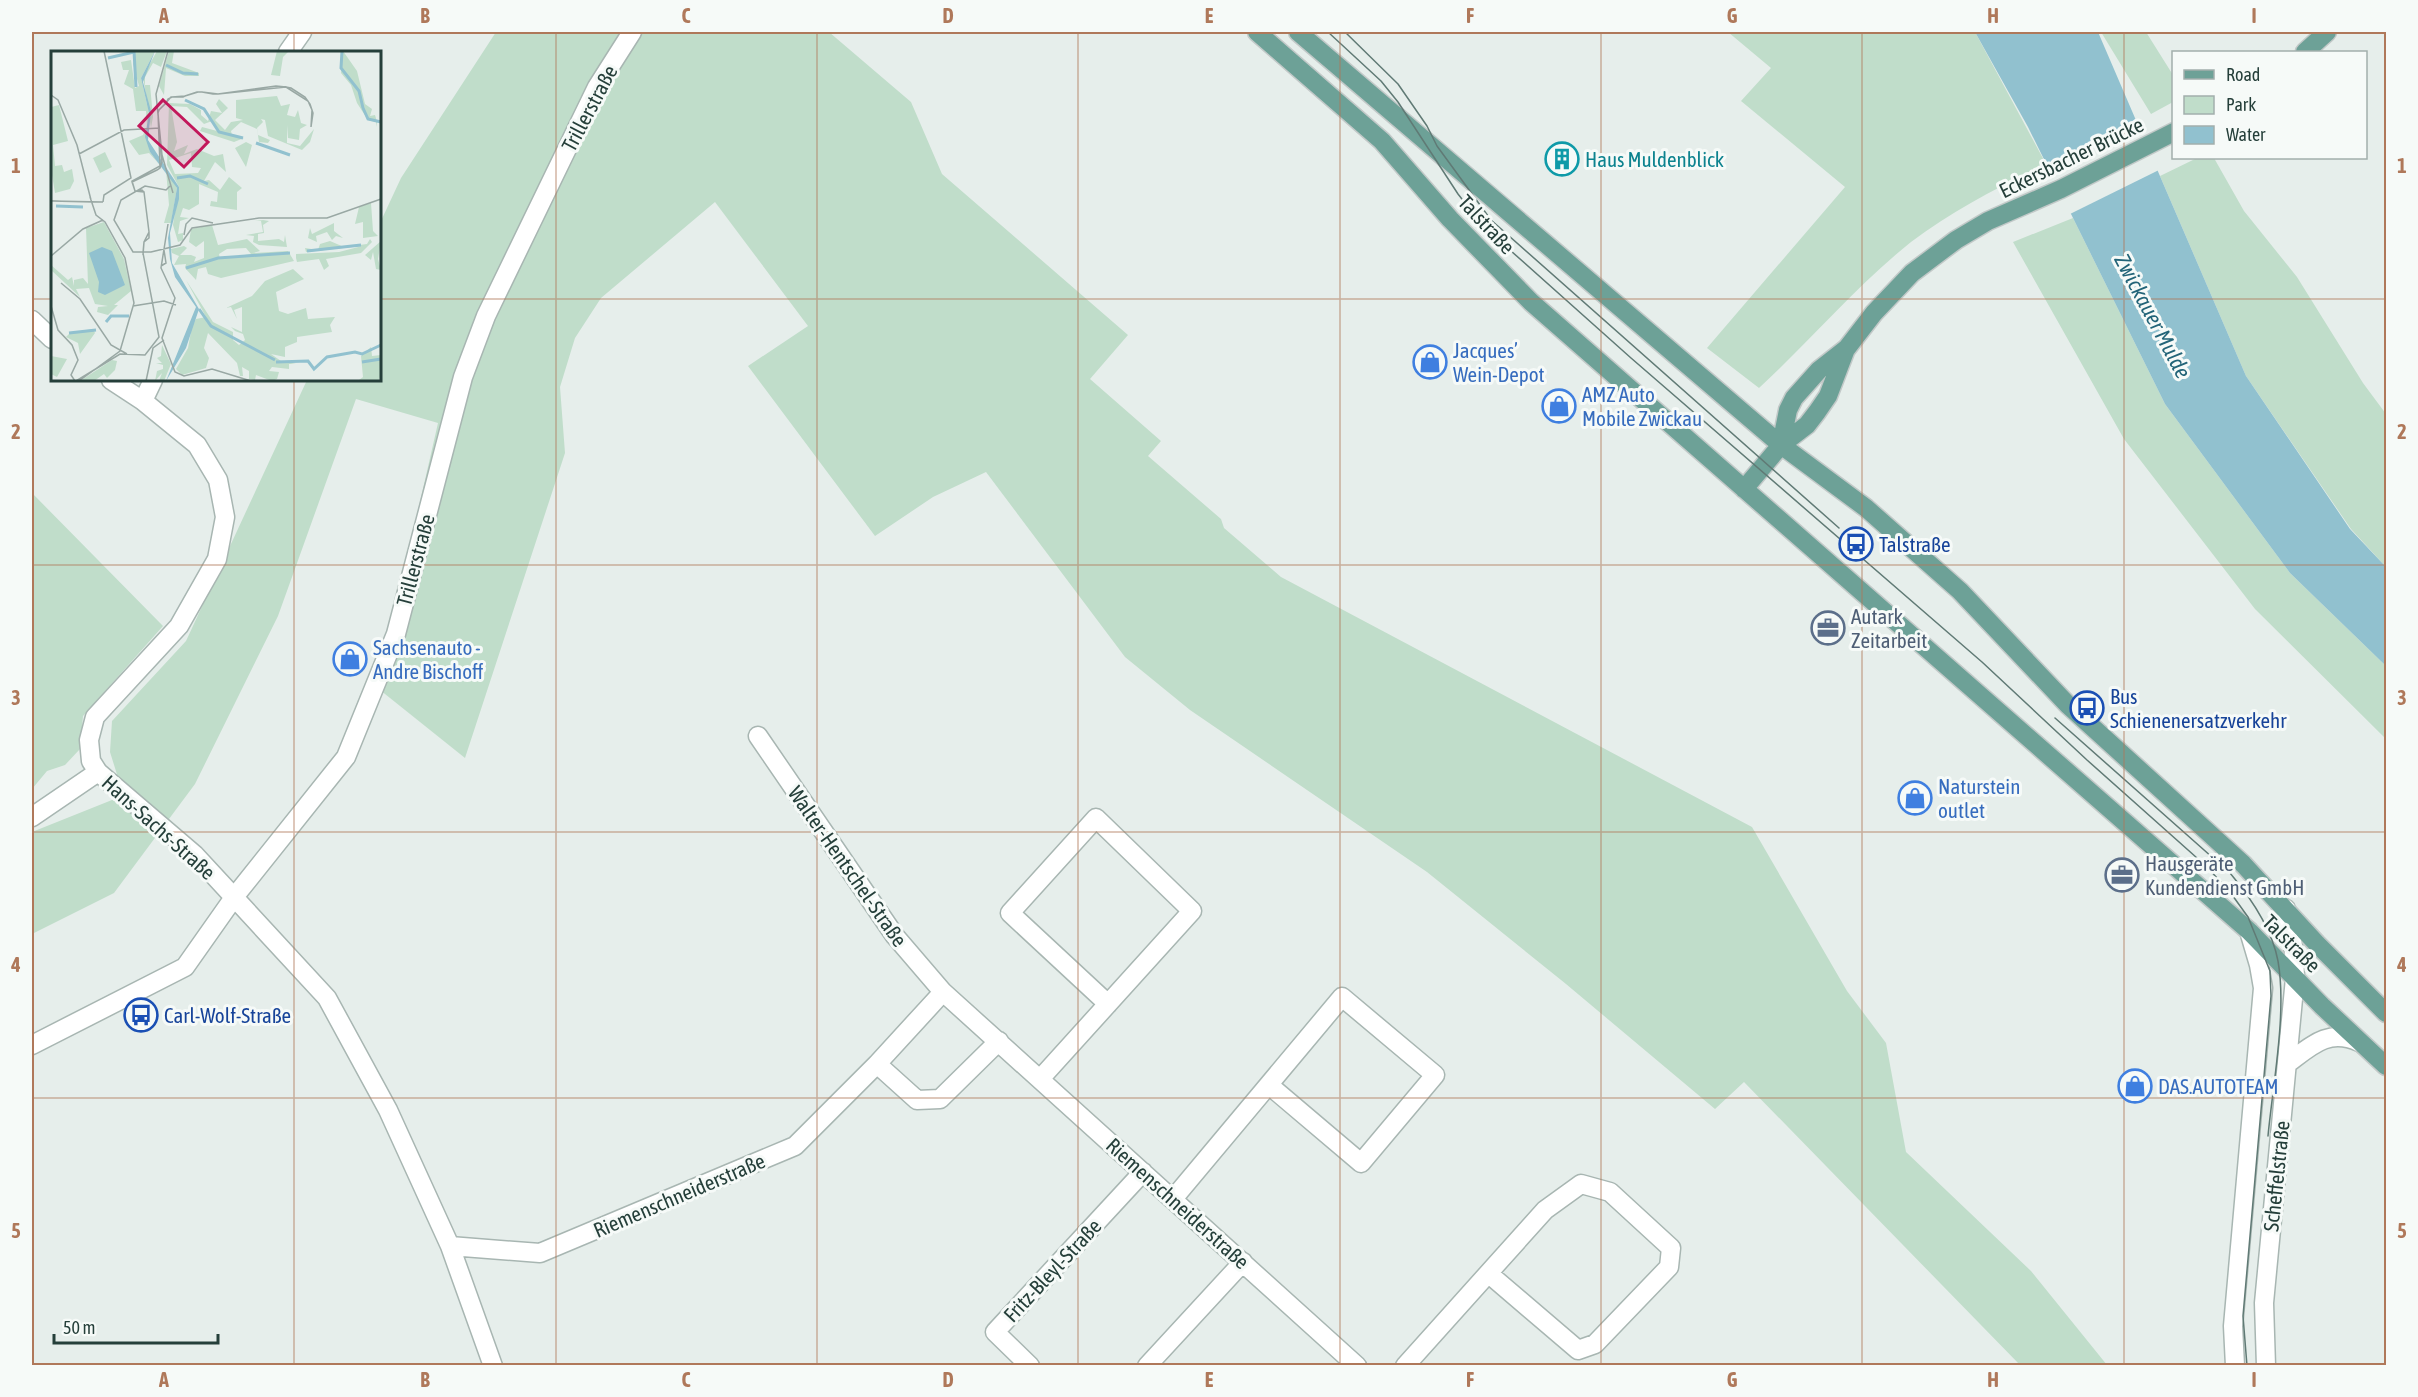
<svg xmlns="http://www.w3.org/2000/svg" width="2418" height="1397" font-family="'Asap Condensed',sans-serif">
<style>
.green{fill:#c0ddca}
.water{fill:#91c1cf}
.pier{fill:#e6eeeb}
.lines{fill:none;stroke-linecap:round;stroke-linejoin:round}
.minor-casing{stroke:#a8b6b2;stroke-width:21}
.tertiary-casing{stroke:#a8b6b2;stroke-width:21}
.primary-casing{stroke:#c2c9c8;stroke-width:21}
.minor{stroke:#fff;stroke-width:18}
.tertiary{stroke:#fff;stroke-width:18}
.primary{stroke:#6da197;stroke-width:18}
.tram{stroke:#607a75;stroke-width:1.5}
.grid{fill:none;stroke:#af785a;stroke-width:1.5;stroke-opacity:0.55}
.labels{text-anchor:middle;dominant-baseline:central;stroke-width:6;stroke-linejoin:round;paint-order:stroke}
.street-label{font-size:21px;fill:#253f3a;stroke:#f6faf8}
.culture-label{font-size:21px;fill:#0d838f;stroke:#f6faf8;text-anchor:start}
.shop-label{font-size:21px;fill:#366cbe;stroke:#f6faf8;text-anchor:start}
.transit-label{font-size:21px;fill:#164399;stroke:#f6faf8;text-anchor:start}
.service-label{font-size:21px;fill:#4e5e75;stroke:#f6faf8;text-anchor:start}
.water-label{font-size:22px;font-style:italic;fill:#226478;stroke:#f6faf8}
.inset-river{fill:none;stroke:#91c1cf;stroke-width:3}
.inset-road{fill:none;stroke:#99a8a4;stroke-width:1.5}
.view{fill:#c2185b;fill-opacity:0.15;stroke:#c2185b;stroke-width:3}
.inset-edge{fill:none;stroke:#253f3a;stroke-width:3}
.neatline{fill:none;stroke:#af785a;stroke-width:2}
.grid-label{font-size:20px;text-anchor:middle;font-weight:bold;fill:#af785a}
</style>
<rect width="100%" height="100%" fill="#e6eeeb"/>
<!-- green -->
<path class="green" d="M496 32H829L911 102 942 174 1128 335 1090 379 1161 441 1148 456 1221 519 1224 528 1281 577 1752 827 1847 991 1886 1043 1906 1152 2031 1271 2107 1365H2020L1744 1082 1715 1109 1566 984 1427 872 1190 710 1125 657 986 472 933 497 875 536 748 366 808 326 715 202 601 298 575 338 560 387 565 453 465 758 370 682 394 616 438 423 356 399 278 616 195 784 114 893 32 934V832L112 800 120 784 110 752 112 721 186 641 307 380H380V223L401 178Z
M1728 32H1975L2046 164C1999 187 1953 210 1911 242 1856 286 1811 340 1759 388L1707 348 1845 187 1741 101 1771 68Z
M2101 32H2146L2173 75V102L2151 114Z
M2197 158H2214L2244 211 2297 277 2363 383 2386 414V567L2351 529 2246 376 2160 176Z
M2073 218 2165 404 2290 573 2386 666V739L2255 609 2124 439 2013 242Z
M32 493 163 626 83 716 80 749 65 765 47 771 32 789Z"/>
<!-- water -->
<path class="water" d="M1975 32H2098L2246 376 2350 529 2386 567V666L2290 573 2165 404 2028 127Z"/>
<!-- pier -->
<path class="pier" d="M2140 121 2161 169 2068 215 2044 167Z"/>
<g class="lines">
<defs>
<path id="minor" d="M288 52 302 32
M32 320 52 339
M111 380 143 401 197 445 218 480 225 517 217 559 179 626 95 717 89 740 91 761 98 772 195 855 327 998 388 1110 450 1246 493 1366
M143 401 153 380
M758 736 895 936 943 992 1357 1366
M32 817 98 772
M32 1045 185 967 235 896 346 757 396 634 463 377 486 316 597 87 632 32
M877 1064 917 1100 940 1099 999 1041
M1040 1079 1192 911 1096 818 1010 913 1108 1004
M1173 1199 1342 997 1435 1075 1361 1163 1269 1085
M450 1246 540 1253 795 1146 877 1064 943 992
M1030 1366 995 1332 1143 1172
M1147 1366 1243 1262
M1405 1366 1545 1210 1581 1184 1610 1192 1671 1248 1669 1267 1595 1344 1578 1350 1489 1274"/>
<path id="tertiary" d="M2287 1064C2311 1046 2328 1028 2359 1042
M2235 1366 2233 1326 2263 988 2259 965 2249 931
M2266 1366 2264 1303 2295 978 2294 952 2286 909"/>
<path id="primary" d="M1257 32 1382 141 1450 219 1531 302 2249 931 2322 1006 2386 1066
M1298 32 1781 445 1866 508 1960 591 2068 705 2243 864 2317 944 2386 1013
M2305 52 2327 32
M1781 445 1788 410 1794 398 1819 370 1847 348 1874 313 1912 273 1956 240 1988 221 2061 189 2174 132
M1744 489 1781 445 1807 425 1817 412 1828 396 1846 349"/>
</defs>
<!-- minor casing -->
<use href="#minor" class="minor-casing"/>
<!-- tertiary casing -->
<use href="#tertiary" class="tertiary-casing"/>
<!-- primary casing -->
<use href="#primary" class="primary-casing"/>
<!-- minor -->
<use href="#minor" class="minor"/>
<!-- tertiary -->
<use href="#tertiary" class="tertiary"/>
<!-- primary -->
<use href="#primary" class="primary"/>
<!-- tram -->
<path class="tram" d="M1328 32 1381 81 1398 102 1458 194 1483 226 1631 358 1982 662 2087 760 2206 866 2230 892 2248 917 2270 971 2271 996 2243 1316 2247 1366
M1345 32 1398 84 1427 126 1437 146 1491 220 1839 528
M2055 718 2230 873C2251 898 2272 929 2278 961 2287 1012 2273 1083 2268 1136"/>
</g>
<!-- grid -->
<path class="grid" d="M294 32V52M556 32V1366M817 32V1366M1078 32V1366M1340 32V1366M1601 32V1366M1862 32V1366M2124 32V1366M32 299H52M380 299H2386M294 380V1366M32 565H2386M32 832H2386M32 1098H2386"/>
<!-- icons -->
<defs>
<symbol id="building-ring" viewBox="-11 -11 22 22"><circle r="9.5" fill="#f6faf8" stroke="#0f9aa8" stroke-width="1.5"/><path d="M-4-6H4V6H1V3H-1V6H-4ZM-2.5-4.3h1.7v1.8h-1.7ZM.8-4.3h1.7v1.8H.8ZM-2.5-1h1.7V.8h-1.7ZM.8-1h1.7V.8H.8Z" fill="#0f9aa8"/></symbol>
<symbol id="shop-ring" viewBox="-11 -11 22 22"><circle r="9.5" fill="#f6faf8" stroke="#3f7fe0" stroke-width="1.5"/><path d="M-5-2.5h2.3a2.7 3.5 0 0 1 5.4 0H5L5.5 6h-11ZM-1.5-2.5h3a1.5 2.3 0 0 0-3 0Z" fill="#3f7fe0"/></symbol>
<symbol id="bus-ring" viewBox="-11 -11 22 22"><circle r="9.5" fill="#f6faf8" stroke="#1a4fb4" stroke-width="1.5"/><path d="M-5-6H5V4H4V6H2V4H-2V6H-4V4H-5ZM-3.5-4V0h7V-4ZM-3.5 1.2v1.5H-2V1.2ZM2 1.2v1.5H3.5V1.2Z" fill="#1a4fb4"/></symbol>
<symbol id="office-ring" viewBox="-11 -11 22 22"><circle r="9.5" fill="#f6faf8" stroke="#5c6f8a" stroke-width="1.5"/><path d="M-6-3h4V-5.5h4V-3h4V5H-6ZM-1-4.5V-3h2v-1.5ZM-6 0V1H6V0Z" fill="#5c6f8a"/></symbol>
</defs>
<g fill-rule="evenodd">
<use href="#building-ring" x="1543" y="140" width="38" height="38"/>
<use href="#shop-ring" x="1411" y="343" width="38" height="38"/>
<use href="#shop-ring" x="1540" y="387" width="38" height="38"/>
<use href="#bus-ring" x="1837" y="525" width="38" height="38"/>
<use href="#office-ring" x="1809" y="609" width="38" height="38"/>
<use href="#shop-ring" x="331" y="640" width="38" height="38"/>
<use href="#bus-ring" x="2068" y="689" width="38" height="38"/>
<use href="#shop-ring" x="1896" y="779" width="38" height="38"/>
<use href="#office-ring" x="2103" y="856" width="38" height="38"/>
<use href="#bus-ring" x="122" y="996" width="38" height="38"/>
<use href="#shop-ring" x="2116" y="1067" width="38" height="38"/>
</g>
<g class="labels">
<!-- street labels -->
<g class="street-label">
<text transform="translate(589 108) rotate(-62)">Trillerstraße</text>
<text transform="translate(2071 157) rotate(-26)">Eckersbacher Brücke</text>
<text transform="translate(1487 224) rotate(47)">Talstraße</text>
<text transform="translate(415 560) rotate(-75)">Trillerstraße</text>
<text transform="translate(159 827) rotate(42)">Hans-Sachs-Straße</text>
<text transform="translate(848 866) rotate(55)">Walter-Hentschel-Straße</text>
<text transform="translate(2292 943) rotate(45)">Talstraße</text>
<text transform="translate(2276 1176) rotate(-84)">Scheffelstraße</text>
<text transform="translate(679 1195) rotate(-23)">Riemenschneiderstraße</text>
<text transform="translate(1178 1203) rotate(42)">Riemenschneiderstraße</text>
<text transform="translate(1052 1270) rotate(-47)">Fritz-Bleyl-Straße</text>
</g>
<!-- culture labels -->
<g class="culture-label">
<text x="1585" y="159">Haus Muldenblick</text>
</g>
<!-- shop labels -->
<g class="shop-label">
<text x="1453" y="350">Jacques’<tspan x="1453" dy="24">Wein-Depot</tspan></text>
<text x="1582" y="394">AMZ Auto<tspan x="1582" dy="24">Mobile Zwickau</tspan></text>
<text x="373" y="647">Sachsenauto -<tspan x="373" dy="24">Andre Bischoff</tspan></text>
<text x="1938" y="786">Naturstein<tspan x="1938" dy="24">outlet</tspan></text>
<text x="2158" y="1086">DAS.AUTOTEAM</text>
</g>
<!-- transit labels -->
<g class="transit-label">
<text x="1879" y="544">Talstraße</text>
<text x="2110" y="696">Bus<tspan x="2110" dy="24">Schienenersatzverkehr</tspan></text>
<text x="164" y="1015">Carl-Wolf-Straße</text>
</g>
<!-- service labels -->
<g class="service-label">
<text x="1851" y="616">Autark<tspan x="1851" dy="24">Zeitarbeit</tspan></text>
<text x="2145" y="863">Hausgeräte<tspan x="2145" dy="24">Kundendienst GmbH</tspan></text>
</g>
<!-- water labels -->
<g class="water-label">
<text transform="translate(2153 316) rotate(62)">Zwickauer Mulde</text>
</g>
</g>
<!-- overview -->
<g transform="translate(51 51)">
<rect width="330" height="330" fill="#e6eeeb"/>
<path d="M84 0H104L90 27 98 62 96 76 95 60H85L82 38 73 33 78 19H72L70 11 80 9 84 37 88 35 82 13ZM106 0H116L110 16 102 12 94 26V34H99L102 66 100 77 92 25ZM118 0H123L121 12 148 22V25H134L115 17 113 44 108 35ZM226 0H238L232 6 229 25 220 24ZM292 0 306 20 314 53 321 58 319 65 324 64 326 71 325 76V71L317 69 306 52 300 34 290 22ZM226 45 230 55 239 53 236 64 244 66 247 59 250 72 256 74 249 78 248 89 237 87 236 74V92L249 95 263 78 259 91 251 99 217 85 214 69 210 68 212 71 206 77 207 84 219 89 217 92 208 91 206 78 190 71 180 80 181 84 193 87 183 91 149 80 151 76 166 80 161 70 153 73 136 56 120 55 126 91 123 100 137 94 133 103 146 98 163 105 172 103 175 121 164 111 153 130 158 129 169 139 178 126 191 137 186 141V159L159 155 160 150 166 151 167 141 148 133V153L138 159 132 157 129 166 138 167 129 170 127 183 132 182V189L127 191 122 174 128 136 116 114 118 52 139 53 150 59V64L157 70 160 60 171 62 165 53 168 48 177 57 164 69 174 79 180 71 192 69 185 67V49ZM140 102 141 116 150 117 147 122 124 123 118 109ZM8 54 17 90 2 94 4 115 11 114 13 121 21 118 23 130 19 138 4 142 0 118V56ZM95 77 99 101 109 114 98 102 88 104 78 90 92 84ZM195 91 201 94 195 116 184 97ZM54 101 61 116 49 122 42 107 36 110ZM115 119 126 137 120 172H113L118 154ZM320 152 322 180 327 185 312 187V171L304 173 308 156ZM212 169 218 170 212 174 213 182 207 183V190L228 188 233 191 234 184 236 196 208 194 202 191 203 185 195 184 212 181 210 170H204ZM53 171 73 208 80 240 63 254H67L57 264 46 261 47 256 57 255 44 253 38 237 25 238 29 246 0 219V214L17 229 21 226 23 235V229L32 227 37 233 35 177ZM283 172V180L292 187 285 185 281 189 276 181 265 185 266 191 257 187 259 177 261 183ZM161 174 167 194 196 188 209 200 202 202 237 200 243 210 170 227 157 223 155 216 147 218 145 229 134 217 135 213 123 214 128 205 121 202 120 198 133 195 136 197 129 204H140L145 206 143 211 153 207V190L145 196 138 191 140 178ZM195 197 200 203 169 208 168 203 176 198ZM319 188 321 191 310 202 275 208 278 215 273 219 268 208 246 211 245 207V203L288 201 311 195 255 201 254 197 267 199 269 193 279 190 293 196 316 193ZM330 190 327 208 330 219 325 218 322 201 320 209 314 204ZM242 218 253 228 225 241 228 260 237 263 255 257 257 268 284 266 279 274 281 281 246 286V291L234 296V306L220 303 230 310 245 313H238V318L221 316 218 320 228 321 226 328 221 330 205 324 204 329 198 328V320L191 316 192 325H189L186 312 157 282 153 297 158 307 155 317 131 324 125 318 137 297 141 275 145 268 155 266 135 229 162 271 182 281V289L188 294 194 289 192 283 184 280 180 276 191 281V256L183 259 186 268 180 256 175 257 201 245 214 230ZM42 278 44 282 29 303 27 292 15 286 19 282ZM111 294 120 313 113 330H108L111 322 104 330 106 320 112 318V314L105 312H111L106 307 110 305ZM320 296 321 305 330 304V323L328 329H308L312 326 310 305ZM0 305 16 308 6 326 0 323ZM61 309 66 310 64 319 56 327 53 323 43 330H29Z" fill="#c0ddca" fill-rule="evenodd"/>
<path d="M104 0 92 31 100 60 97 89 128 136V148L119 182 121 212 148 258 135 297 115 330 145 256 124 226 119 208 117 187 126 137 99 101 94 86 98 62 90 27ZM51 196 61 200 74 234 54 244 47 241 48 231 38 202Z" fill="#91c1cf"/>
<path class="inset-river" d="M83 0 85 36M291 0 290 17 308 40 312 57M57 7 83 1M115 14 132 22 147 23M134 49 153 58 168 81 192 87M312 57 317 68 330 71M205 92 239 104M126 127 139 125 157 133M5 155 32 156M256 200 310 194M135 217 167 207 239 202M148 258 160 275 224 309M55 271 60 265H78M18 282 45 279M225 311 257 310 263 318 276 306 304 301 311 303 330 294M311 311 330 308"/>
<path class="inset-road" d="M117 0 105 43 111 104 122 142M0 44 7 49 26 94 40 149M28 103 73 79 109 77M119 135 115 139 94 135 70 149 63 169 82 201H100L129 194 141 177 208 167H276L330 148M0 150 42 151M0 150 52 151M52 151 53 144 80 127 53 0M117 173 110 217 124 247 111 287 124 321 133 325 161 318 200 330M133 184 135 173 141 167 162 172M0 205 32 178 52 169M110 215 115 212 113 199M10 232 29 248 60 294 76 303M0 255 7 279 21 294 27 309 20 324 24 330M82 255 113 250 125 254M25 330 69 303 94 304 108 286 92 202 93 191 98 187V181L93 141 91 139 84 140 81 131 106 119 109 117 111 111 109 91V87L107 62 108 59 114 53 120 46H132L134 45 146 41H151L162 43H167L235 36 257 50 261 59 260 76 262 62 259 53 254 46 240 37 235 36 225 35 167 43 151 41H147L134 45 121 46 117 48 115 52 108 59 107 61 109 115 81 130 84 140 93 141 98 181 93 191 92 204M28 330 69 300 83 252 74 207 54 171 45 164 39 146M95 330 102 297 113 289"/>
<path class="view" d="M112 49 157 91 133 116 88 75Z"/>
<rect width="330" height="330" class="inset-edge"/>
</g>
<!-- border -->
<rect width="2418" height="1397" fill="none" stroke="#f6faf8" stroke-width="66"/>
<!-- legend -->
<rect x="2172" y="51" width="195" height="108" fill="#f6faf8" stroke="#a2afac" stroke-width="1.5"/>
<rect x="2184" y="70" width="30" height="9" fill="#6da197" stroke="#a2afac" stroke-width="1.5"/>
<text x="2226" y="81" font-size="18" fill="#253f3a">Road</text>
<rect x="2184" y="96" width="30" height="18" fill="#c0ddca" stroke="#a2afac" stroke-width="1.5"/>
<text x="2226" y="111" font-size="18" fill="#253f3a">Park</text>
<rect x="2184" y="126" width="30" height="18" fill="#91c1cf" stroke="#a2afac" stroke-width="1.5"/>
<text x="2226" y="141" font-size="18" fill="#253f3a">Water</text>
<!-- scale -->
<path d="M54 1334v9h164v-9" fill="none" stroke="#253f3a" stroke-width="3"/>
<text x="63" y="1334" font-size="18" fill="#253f3a" stroke="#f6faf8" stroke-width="4.5" paint-order="stroke">50 m</text>
<rect x="33" y="33" width="2352" height="1331" class="neatline"/>
<g class="grid-label">
<text x="164" y="23">A</text>
<text x="425" y="23">B</text>
<text x="686" y="23">C</text>
<text x="948" y="23">D</text>
<text x="1209" y="23">E</text>
<text x="1470" y="23">F</text>
<text x="1732" y="23">G</text>
<text x="1993" y="23">H</text>
<text x="2254" y="23">I</text>
<text x="16" y="173">1</text>
<text x="2402" y="173">1</text>
<text x="16" y="439">2</text>
<text x="2402" y="439">2</text>
<text x="16" y="705">3</text>
<text x="2402" y="705">3</text>
<text x="16" y="972">4</text>
<text x="2402" y="972">4</text>
<text x="16" y="1238">5</text>
<text x="2402" y="1238">5</text>
<text x="164" y="1387">A</text>
<text x="425" y="1387">B</text>
<text x="686" y="1387">C</text>
<text x="948" y="1387">D</text>
<text x="1209" y="1387">E</text>
<text x="1470" y="1387">F</text>
<text x="1732" y="1387">G</text>
<text x="1993" y="1387">H</text>
<text x="2254" y="1387">I</text>
</g>
</svg>
